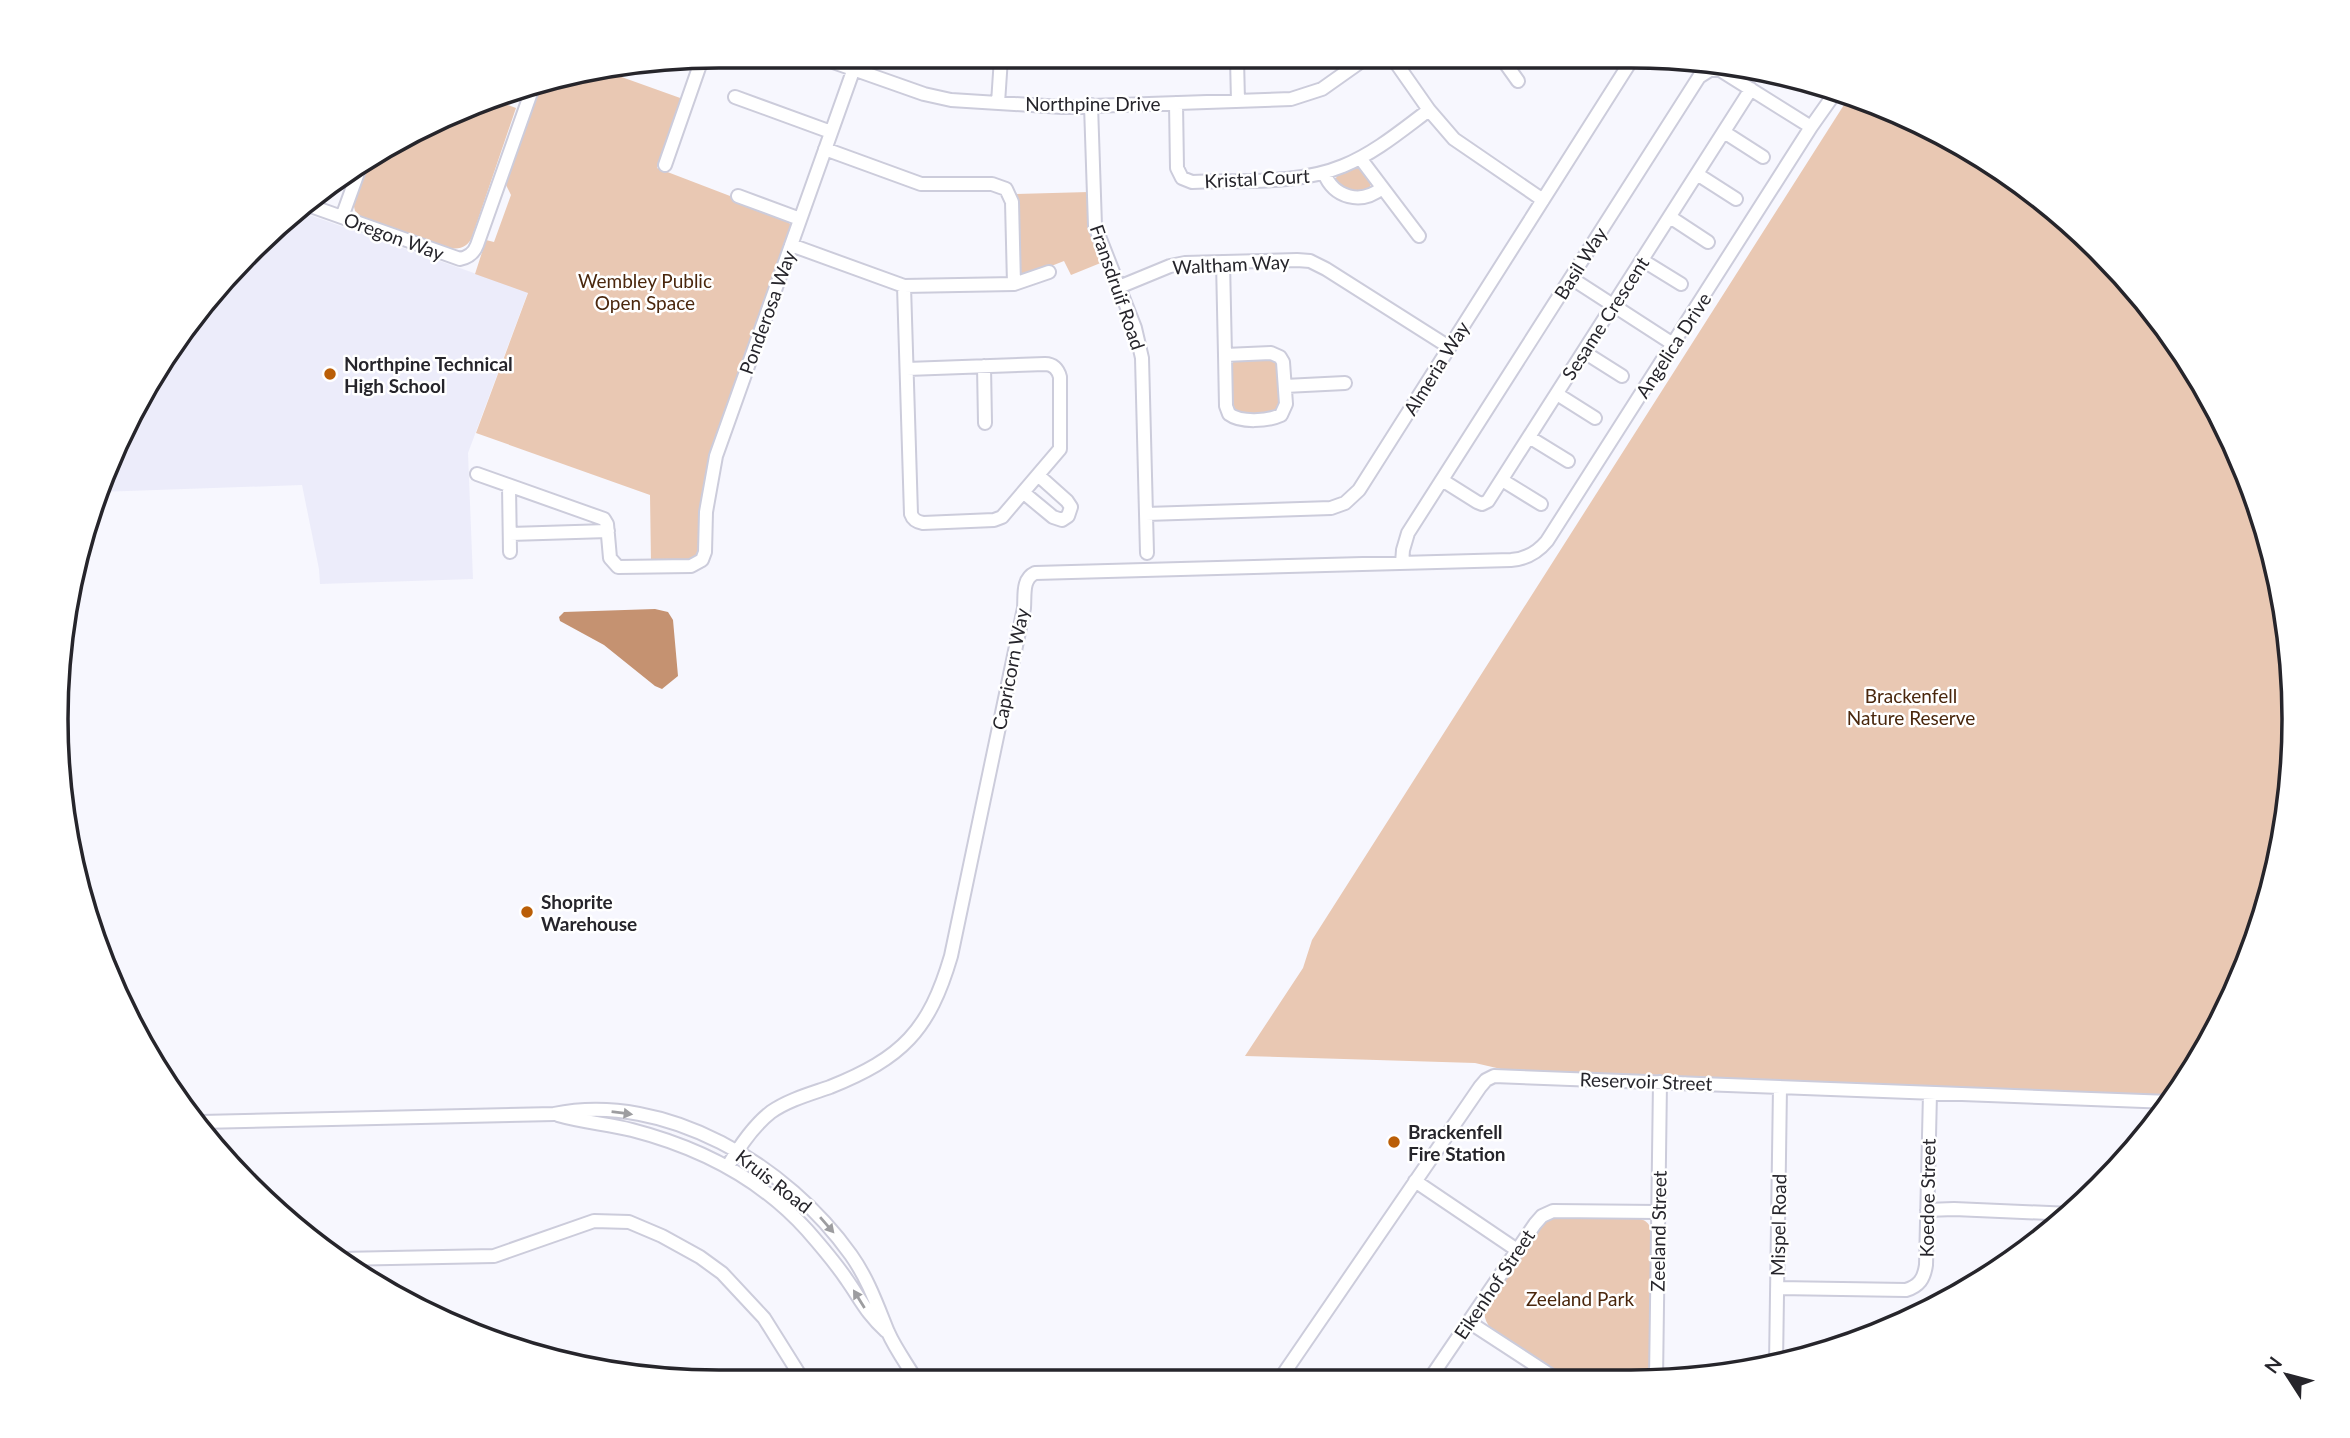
<svg xmlns="http://www.w3.org/2000/svg" width="2350" height="1438" font-family="Lato,sans-serif">
<style>
.built{fill:#ececfa}
.green{fill:#e9c8b3}
.water{fill:#c59271}
.lines{fill:none;stroke-linecap:round;stroke-linejoin:round}
.minor-casing{stroke:#ccccdb;stroke-width:16}
.minor{stroke:#fff;stroke-width:12}
.oneway{fill:#9d9da0}
.poi-dot{fill:#ba5e07;stroke:#fff;stroke-width:2.5}
.labels{text-anchor:middle;dominant-baseline:central;stroke-width:5;stroke-linejoin:round;paint-order:stroke}
.street-label{font-size:19px;fill:#26252b;stroke:#fff}
.park-label{font-size:19px;fill:#4a270d;stroke:#fff}
.poi-label{font-size:19px;font-weight:bold;fill:#26252b;stroke:#fff;text-anchor:start}
.rim{fill:none;stroke:#26252b;stroke-width:3.5}
</style>
<rect width="100%" height="100%" fill="#f7f7fe"/>
<!-- built -->
<path class="built" d="M298 211 528 292 468 453 473 579 320 584 319 569 302 485 99 492 193 316Z"/>
<!-- green -->
<path class="green" d="M616 73V75L683 99 657 168 785 217 792 227 712 454 700 552 695 560 651 562 650 495 476 433 528 293 475 274 486 240 494 242 511 195 506 185 541 85Z
M1849 97 1884 106 2034 193 2129 282 2205 387 2259 506 2288 632 2293 762 2272 890 2226 1012 2174 1096 1501 1069 1475 1063 1245 1056 1303 968 1312 940Z
M492 99 516 108 472 237C468 246 461 250 450 248L362 217 355 211 353 202 366 166Z
M1355 167 1360 168 1371 183 1370 188 1358 194 1338 186 1335 180 1338 174Z
M1089 192 1103 262 1071 275 1064 261 1026 276 1021 275 1018 269 1016 194Z
M1271 357 1277 360 1281 403 1275 413 1241 416 1232 409 1230 366 1235 360Z
M1560 1217 1635 1218C1641 1219 1646 1220 1649 1225 1658 1239 1650 1357 1649 1380H1568L1491 1328C1484 1321 1483 1313 1487 1305L1542 1225 1550 1219Z"/>
<!-- water -->
<path class="water" d="M655 609 668 612 673 620 678 676 662 689 655 686 604 645 560 621 559 617 564 612Z"/>
<g class="lines">
<defs>
<path id="minor" d="M819 57 924 94 951 100 1062 107 1291 99 1322 89 1363 60
M1237 59 1238 101
M1394 60 1429 110 1454 139 1543 200
M1503 60 1518 81
M735 97 831 132
M998 103 1001 58
M1176 103 1177 168 1182 178 1192 182C1242 180 1297 185 1343 166 1375 153 1402 130 1429 110
M1091 105 1095 226 1135 328 1142 358 1147 553
M1724 132 1763 157
M825 149 921 184H992L1006 189 1012 202 1014 284
M1360 158 1419 236
M665 165 702 59
M1324 173C1334 198 1361 205 1382 188
M1697 174 1736 199
M738 196 800 219
M305 204 460 259C469 257 474 253 477 245L533 87
M342 217 359 170
M1670 217 1708 242
M791 245 904 286 1014 284 1049 272
M1642 260 1681 284
M1223 262 1225 355 1271 353 1280 357 1283 362 1286 404 1281 415C1268 421 1241 423 1229 414L1226 406 1225 355
M1571 278 1673 344
M904 286 911 514C913 520 917 522 923 523L994 520 1002 517 1060 449V377C1058 369 1053 364 1045 364L907 369
M1119 287 1170 266 1185 263 1297 260 1310 261 1326 269 1449 347
M1584 352 1622 376
M984 366 985 423
M1285 386 1345 383
M1557 394 1595 418
M1529 437 1568 461
M477 474 604 519 607 524 610 558 618 567 691 566 702 560 705 552 706 512 716 456 858 57
M1442 480 1477 502 1482 504 1488 501 1751 89
M1502 480 1541 504
M509 486 510 552
M1024 493 1053 517 1062 520 1068 516 1071 507 1067 501 1039 476
M1146 514 1331 508 1345 503 1359 490 1631 61
M510 534 608 531
M1402 563 1403 550 1408 533 1699 77 1710 70H1720L1811 127
M558 1115C582 1122 608 1124 632 1130 698 1147 761 1179 807 1230 821 1246 835 1262 847 1280 861 1300 867 1314 886 1331
M200 1122 554 1114C666 1091 788 1166 851 1255 868 1279 877 1305 888 1332 895 1348 906 1363 915 1378
M728 1166C739 1147 753 1126 771 1112 788 1100 810 1094 830 1087 902 1058 929 1031 951 956L1024 608C1025 595 1022 579 1035 573L1511 560C1526 559 1537 553 1547 541L1811 127 1835 93
M1415 1181 1517 1250
M1927 1210 1954 1209 2072 1214
M339 1259 494 1256 594 1221 629 1222 662 1236 700 1257 722 1273 764 1318 801 1377
M1777 1288 1906 1290C1919 1286 1924 1279 1926 1265L1930 1093
M1469 1322 1558 1380
M1776 1364 1780 1087
M1280 1379 1480 1087 1486 1080 1494 1076 2170 1102
M1429 1380 1535 1224 1542 1216 1553 1211 1658 1212
M1656 1380 1660 1082"/>
</defs>
<!-- minor casing -->
<use href="#minor" class="minor-casing"/>
<!-- minor -->
<use href="#minor" class="minor"/>
</g>
<!-- one-way arrows -->
<defs><path id="oneway-solid" d="M-6-.8H1V-3.2L6.5 0L1 3.2V.8H-6Z" transform="scale(1.75)"/></defs>
<g class="oneway">
<use href="#oneway-solid" transform="translate(622 1113) rotate(7)"/>
<use href="#oneway-solid" transform="translate(827 1225) rotate(49)"/>
<use href="#oneway-solid" transform="translate(859 1299) rotate(-122)"/>
</g>
<!-- markers -->
<g class="poi-dot">
<circle cx="330" cy="374" r="7"/>
<circle cx="527" cy="912" r="7"/>
<circle cx="1394" cy="1142" r="7"/>
</g>
<g class="labels">
<!-- street labels -->
<g class="street-label">
<text x="1093" y="103">Northpine Drive</text>
<text transform="translate(1257 178) rotate(-3)">Kristal Court</text>
<text transform="translate(394 236) rotate(20)">Oregon Way</text>
<text transform="translate(1580 263) rotate(-58)">Basil Way</text>
<text transform="translate(1231 264) rotate(-3)">Waltham Way</text>
<text transform="translate(1118 287) rotate(71)">Fransdruif Road</text>
<text transform="translate(767 312) rotate(-70)">Ponderosa Way</text>
<text transform="translate(1605 318) rotate(-57)">Sesame Crescent</text>
<text transform="translate(1673 345) rotate(-57)">Angelica Drive</text>
<text transform="translate(1436 368) rotate(-58)">Almeria Way</text>
<text transform="translate(1010 669) rotate(-79)">Capricorn Way</text>
<text transform="translate(1646 1081) rotate(2)">Reservoir Street</text>
<text transform="translate(774 1181) rotate(38)">Kruis Road</text>
<text transform="translate(1927 1198) rotate(-89)">Koedoe Street</text>
<text transform="translate(1778 1225) rotate(-89)">Mispel Road</text>
<text transform="translate(1658 1231) rotate(-89)">Zeeland Street</text>
<text transform="translate(1494 1284) rotate(-56)">Eikenhof Street</text>
</g>
<!-- park labels -->
<g class="park-label">
<text x="645" y="280">Wembley Public<tspan x="645" dy="22">Open Space</tspan></text>
<text x="1911" y="695">Brackenfell<tspan x="1911" dy="22">Nature Reserve</tspan></text>
<text x="1580" y="1298">Zeeland Park</text>
</g>
<!-- poi labels -->
<g class="poi-label">
<text x="344" y="363">Northpine Technical<tspan x="344" dy="22">High School</tspan></text>
<text x="541" y="901">Shoprite<tspan x="541" dy="22">Warehouse</tspan></text>
<text x="1408" y="1131">Brackenfell<tspan x="1408" dy="22">Fire Station</tspan></text>
</g>
</g>
<!-- crop -->
<path d="M0 0H2350V1438H0ZM719 68H1631A651 651 0 0 1 2282 719V719A651 651 0 0 1 1631 1370H719A651 651 0 0 1 68 719V719A651 651 0 0 1 719 68Z" fill="#fff" fill-rule="evenodd"/>
<path class="rim" d="M719 68H1631A651 651 0 0 1 2282 719V719A651 651 0 0 1 1631 1370H719A651 651 0 0 1 68 719V719A651 651 0 0 1 719 68Z"/>
<!-- north arrow -->
<g transform="translate(2287 1375) rotate(306)" stroke="#ffffff" stroke-width="5" paint-order="stroke">
<path d="M0-5L12 26L0 18L-12 26Z" fill="#26252b"/>
<text y="-10" font-size="19" font-weight="bold" text-anchor="middle" fill="#26252b">N</text>
</g>
</svg>
